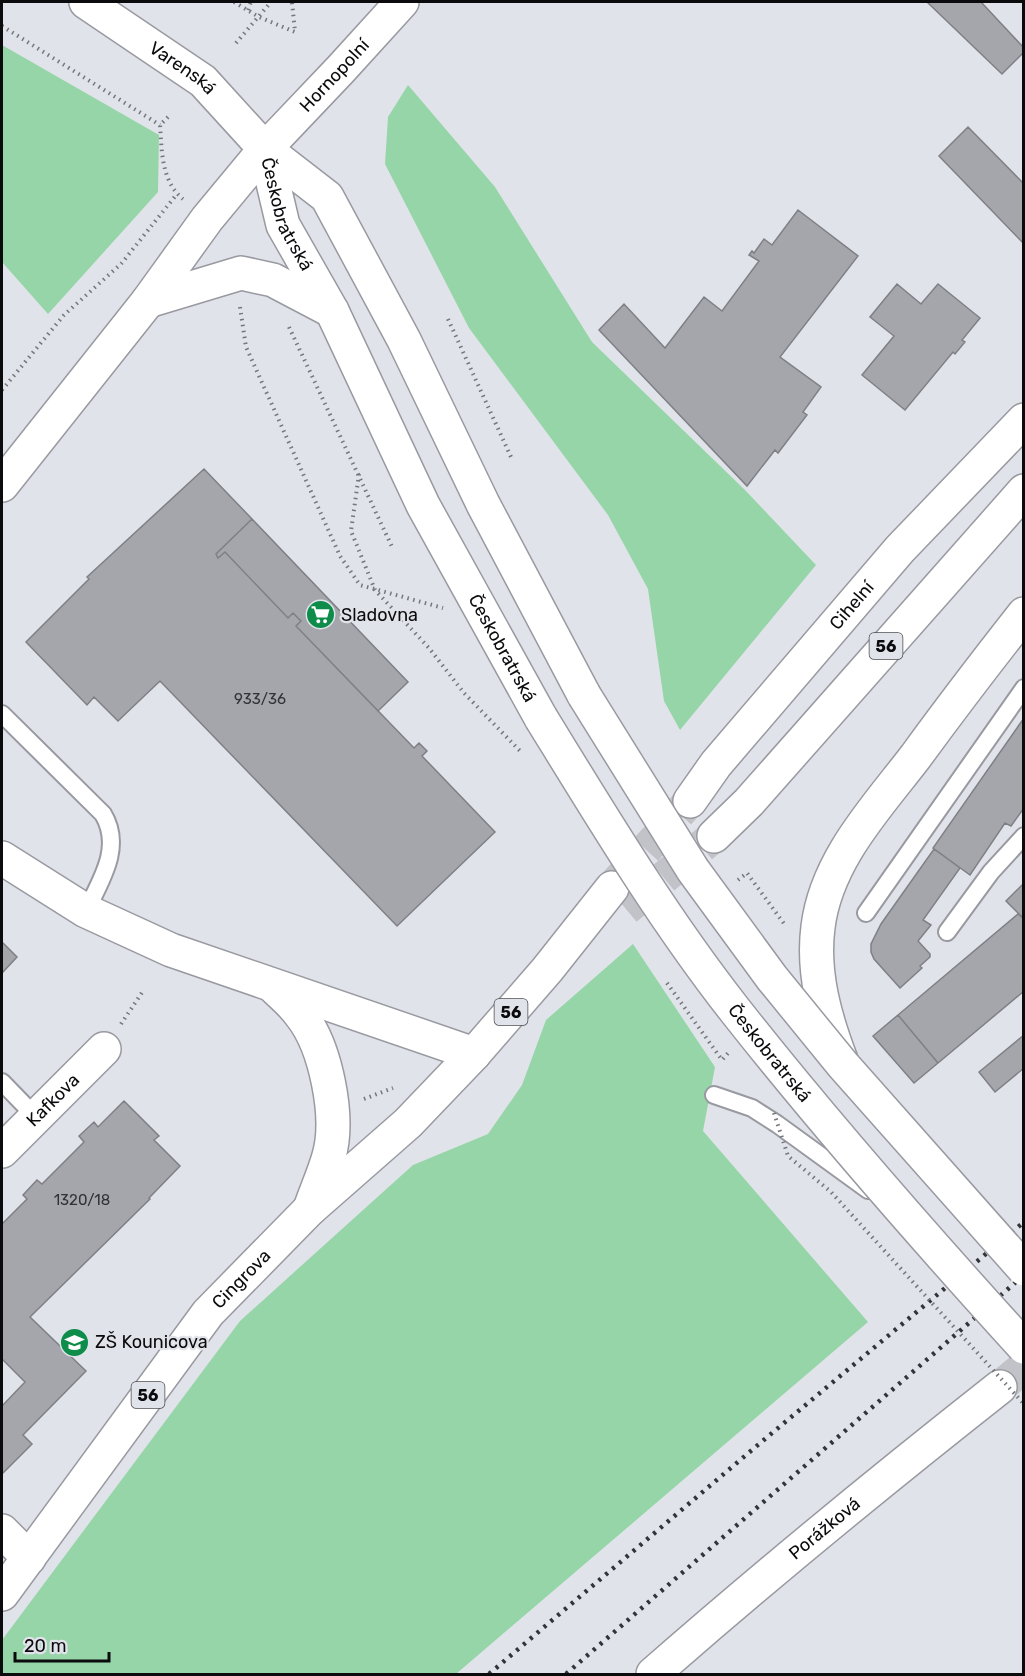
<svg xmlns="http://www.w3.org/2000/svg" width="1025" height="1676" font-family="Rubik,sans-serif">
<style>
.green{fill:#96d5a7}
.building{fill:#a4a6ac;stroke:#7f8086;stroke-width:1.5}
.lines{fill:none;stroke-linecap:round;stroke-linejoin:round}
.street-tunnel{stroke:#c1c3c9;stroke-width:33;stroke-dasharray:33 16;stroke-linecap:butt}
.highway-tunnel{stroke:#c1c3c9;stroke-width:33;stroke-dasharray:33 16;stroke-linecap:butt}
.lane-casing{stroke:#999aa1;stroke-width:20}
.street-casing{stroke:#999aa1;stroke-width:36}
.secondary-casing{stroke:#999aa1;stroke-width:36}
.primary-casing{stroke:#999aa1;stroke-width:36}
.highway-casing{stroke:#999aa1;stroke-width:36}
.path{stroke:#76777c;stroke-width:4;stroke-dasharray:1.5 4.5;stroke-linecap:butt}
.lane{stroke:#fff;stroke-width:16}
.street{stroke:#fff;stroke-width:33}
.secondary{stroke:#fff;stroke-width:33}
.primary{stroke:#fff;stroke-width:33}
.highway{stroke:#fff;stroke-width:33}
.rail{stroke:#333438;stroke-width:4.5;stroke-dasharray:3 6;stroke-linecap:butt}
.secondary-bridge-casing{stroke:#999aa1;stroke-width:36;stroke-linecap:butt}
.path-bridge{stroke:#76777c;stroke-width:4;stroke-dasharray:1.5 4.5;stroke-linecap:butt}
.secondary-bridge{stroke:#fff;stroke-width:33}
.labels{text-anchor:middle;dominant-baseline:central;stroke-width:4.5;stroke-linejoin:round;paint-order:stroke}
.number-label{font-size:15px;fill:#313236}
.shield{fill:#e1e3ea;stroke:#4b4c50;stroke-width:1.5}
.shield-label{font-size:16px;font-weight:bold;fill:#0b0b0e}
.street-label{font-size:18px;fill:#0b0b0e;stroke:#e1e3ea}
.poi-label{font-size:18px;fill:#0b0b0e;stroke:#e1e3ea;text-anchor:start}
</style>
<rect width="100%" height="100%" fill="#e1e3ea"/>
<!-- green -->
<path class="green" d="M2 45 159 135 158 192 48 314 2 262Z
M408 85 495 187 592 342 745 490 816 565 680 730 664 701 648 589 608 515 469 328 385 164 388 117Z
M633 944 715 1067 703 1131 868 1322 456 1674H2V1640L240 1321 413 1165 488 1134 522 1085 546 1020Z"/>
<!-- building -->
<path class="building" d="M927 2H981L1024 48V52L1002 74Z
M968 127 1024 184V244L939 156Z
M798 210 858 256 780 357 821 387 803 412 807 415 778 453 775 450 747 486 599 330 624 304 665 348 704 297 722 311 759 261 749 255 752 251 754 253 764 239 772 245Z
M897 284 921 304 938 284 980 318 962 340 965 342 955 354 953 352 905 410 862 375 894 336 870 317Z
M204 469 252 519 216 554 218 558 225 552 288 618 293 613 301 621 296 626 414 748 419 743 427 751 422 756 495 832 397 926 160 681 118 721 94 697 87 705 26 642 89 579 87 577Z
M252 519 408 682 378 711 296 626 301 621 293 613 288 618 225 552 218 558 216 554Z
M1024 718V808L1011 826 1005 823 970 875 933 848Z
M934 849 960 868 923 920 931 925 918 941 930 954V957L920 966 922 968 900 988 874 959 871 952V944L881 924Z
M1024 883V919L1006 901Z
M1018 914 1024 919V991L938 1063 898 1015Z
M2 942 17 957 2 973Z
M898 1015 938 1063 914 1083 873 1036Z
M1024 1035V1068L995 1092 979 1072Z
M124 1101 159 1136 154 1140 180 1166 149 1198 150 1199 30 1317 86 1371 23 1435 32 1444 2 1474V1406L25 1382 2 1359V1224L27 1199 23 1195 37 1180 42 1184 84 1142 79 1136 94 1122 98 1127Z"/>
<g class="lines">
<!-- street-tunnel -->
<path class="street-tunnel" d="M1000 1387 1024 1367"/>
<!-- highway-tunnel -->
<path class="highway-tunnel" d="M613 886 690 801
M626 909 714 836"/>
<defs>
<path id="lane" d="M2 714 103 814C123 847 101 880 86 911
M866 913 1024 688
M947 932 991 872 1024 836
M2 1082 36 1117
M714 1095 752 1108 777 1124 868 1190"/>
<g id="street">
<path id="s1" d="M2 1151 104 1049"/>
<path d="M2 1531 29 1558"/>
<path id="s2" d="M653 1674C766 1575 882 1480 1000 1387"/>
</g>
<g id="secondary">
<path id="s3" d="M86 2 203 81 265 149 327 197 404 340 483 504 584 695"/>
<path id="s4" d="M265 149 283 225 332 311 423 505 541 718"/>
<path d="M148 301 241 273 273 280 332 311"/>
<path id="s5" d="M2 485 148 301 207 219 265 149 341 69 402 2"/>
<path d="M2 858 86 911 171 950 474 1054"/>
<path d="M274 987C283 996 293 1004 300 1014 326 1046 340 1117 329 1156 324 1174 316 1191 310 1209"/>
</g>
<g id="primary">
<path id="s6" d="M2 1594 208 1313 310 1209 408 1123 474 1054"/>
</g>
<g id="highway">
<path id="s7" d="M690 801 716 764 900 549 1024 420"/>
<path d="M714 836 749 802 1024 491"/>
<path d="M474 1054 547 970 612 888"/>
<path d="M841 1060C825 1018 812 973 818 927 826 860 877 807 916 756 951 708 987 661 1024 614"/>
</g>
</defs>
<!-- lane casing -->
<use href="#lane" class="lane-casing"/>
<!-- street casing -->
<use href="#street" class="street-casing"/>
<!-- secondary casing -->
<use href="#secondary" class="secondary-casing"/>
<!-- primary casing -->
<use href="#primary" class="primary-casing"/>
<!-- highway casing -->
<use href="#highway" class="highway-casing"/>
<!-- path -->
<path class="path" d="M234 2 259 17 295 32 292 2
M248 10 251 2
M2 26 160 125
M236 43 271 2
M168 117 160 125C162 151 161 181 183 199
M240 307 246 347 340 556 360 585 443 608
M448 319 511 457
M289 327 393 549
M2 390 64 315 121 264 177 194
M359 474 351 531 375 590 429 648 464 693 522 753
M738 880 747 873 785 925
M667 983 722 1060 729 1052
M121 1024 143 991
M364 1099 393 1088"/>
<!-- lane -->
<use href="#lane" class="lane"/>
<!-- street -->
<use href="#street" class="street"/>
<!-- secondary -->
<use href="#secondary" class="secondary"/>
<!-- primary -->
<use href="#primary" class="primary"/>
<!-- highway -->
<use href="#highway" class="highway"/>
<!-- rail -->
<path class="rail" d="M489 1674 759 1444 1024 1222
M566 1674 1024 1275"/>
<defs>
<g id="secondary-bridge">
<path d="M584 695 693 870 772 978 843 1065 1024 1269"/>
<path id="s8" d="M541 718C602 817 662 917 734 1009 826 1126 924 1237 1024 1347"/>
</g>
</defs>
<!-- secondary-bridge casing -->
<use href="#secondary-bridge" class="secondary-bridge-casing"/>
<!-- path-bridge -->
<path class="path-bridge" d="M774 1113 788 1156 831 1192 1024 1404"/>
<!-- secondary-bridge -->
<use href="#secondary-bridge" class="secondary-bridge"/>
</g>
<!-- icons -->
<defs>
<symbol id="supermarket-disc" viewBox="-11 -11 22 22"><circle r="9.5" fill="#0d8d49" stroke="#e1e3ea"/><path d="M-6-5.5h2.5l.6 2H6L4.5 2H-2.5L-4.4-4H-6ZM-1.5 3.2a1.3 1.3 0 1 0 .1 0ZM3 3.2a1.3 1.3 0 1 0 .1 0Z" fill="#fff"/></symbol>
<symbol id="school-disc" viewBox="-11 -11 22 22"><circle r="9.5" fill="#0d8d49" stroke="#e1e3ea"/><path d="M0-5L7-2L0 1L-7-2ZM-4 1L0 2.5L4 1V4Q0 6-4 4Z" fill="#fff"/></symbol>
</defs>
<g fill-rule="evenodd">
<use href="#supermarket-disc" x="304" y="598" width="33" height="33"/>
<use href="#school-disc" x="58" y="1326" width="33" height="33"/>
</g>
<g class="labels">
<!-- number labels -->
<g class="number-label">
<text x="260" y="699">933/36</text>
<text x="82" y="1200">1320/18</text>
</g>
<!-- shield labels -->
<g class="shield">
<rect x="869.5" y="633" width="33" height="26" rx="4.5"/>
<rect x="494.5" y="999" width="33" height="26" rx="4.5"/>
<rect x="131.5" y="1382" width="33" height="26" rx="4.5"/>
</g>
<g class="shield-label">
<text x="886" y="646">56</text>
<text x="511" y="1012">56</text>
<text x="148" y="1395">56</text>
</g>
<!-- street labels -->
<g class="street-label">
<text stroke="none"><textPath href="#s3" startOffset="117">Varenská</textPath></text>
<text stroke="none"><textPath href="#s5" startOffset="528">Hornopolní</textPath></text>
<text stroke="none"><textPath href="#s4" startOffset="69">Českobratrská</textPath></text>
<text stroke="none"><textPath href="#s7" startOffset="254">Cihelní</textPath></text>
<text stroke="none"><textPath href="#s4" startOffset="555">Českobratrská</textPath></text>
<text stroke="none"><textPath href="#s8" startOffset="406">Českobratrská</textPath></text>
<text stroke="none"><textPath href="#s1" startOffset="72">Kafkova</textPath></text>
<text stroke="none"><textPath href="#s6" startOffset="396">Cingrova</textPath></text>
<text stroke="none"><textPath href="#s2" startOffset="225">Porážková</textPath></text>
</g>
<!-- poi labels -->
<g class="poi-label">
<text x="341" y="615">Sladovna</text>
<text x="95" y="1342">ZŠ Kounicova</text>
</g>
</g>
<!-- border -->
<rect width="1025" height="1676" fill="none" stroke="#0b0b0e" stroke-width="6"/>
<!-- scale -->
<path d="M15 1652v9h94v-9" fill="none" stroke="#0b0b0e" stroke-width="3"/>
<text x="24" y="1652" font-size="18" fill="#0b0b0e" stroke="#e1e3ea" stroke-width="4.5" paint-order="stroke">20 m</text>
</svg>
